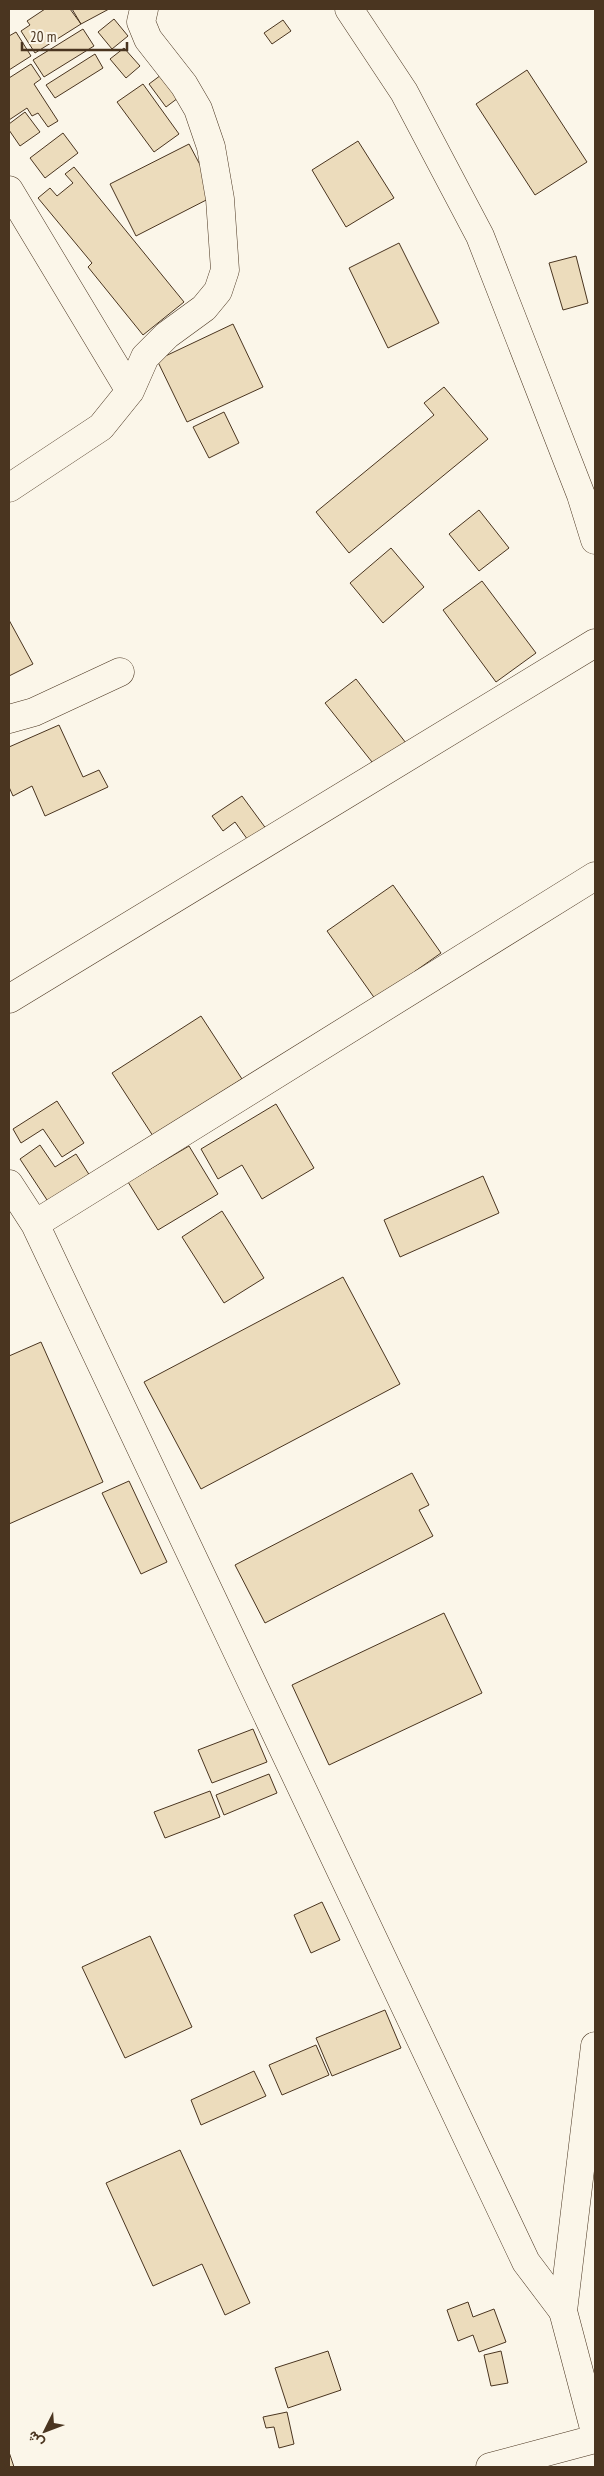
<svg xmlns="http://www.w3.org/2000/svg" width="604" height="2476" font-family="'PT Sans Narrow',Vazirmatn,sans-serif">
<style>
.building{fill:#ecdcbc;stroke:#4a3520}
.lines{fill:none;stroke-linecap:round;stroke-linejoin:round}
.minor-casing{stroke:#4a3520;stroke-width:29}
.major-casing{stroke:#4a3520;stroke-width:29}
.minor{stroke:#fbf6e9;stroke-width:28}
.major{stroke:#fbf6e9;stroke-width:28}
</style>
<rect width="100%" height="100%" fill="#fbf6e9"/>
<!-- building -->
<path class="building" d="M45 9H70L81 24 35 53 21 31 30 25 27 21Z
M72 9H109L81 24Z
M114 19 128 36 112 49 98 32Z
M283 20 291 31 272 44 264 33Z
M83 29 94 46 44 77 33 60Z
M16 32 31 56 9 70V36Z
M124 48 140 66 126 78 110 59Z
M95 54 103 68 55 98 46 85Z
M31 64 41 79 34 84 58 121 48 127 38 113 32 116 27 108 9 120V78Z
M527 70 587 162 535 195 476 104Z
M165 72 182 95 166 107 149 84Z
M143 84 179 134 154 152 117 102Z
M25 112 40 132 20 146 9 130V124Z
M63 133 78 153 45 178 30 158Z
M358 141 394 198 346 227 312 170Z
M189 144 216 195 136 236 110 184Z
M74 167 184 302 143 335 88 267 92 263 38 198 50 188 57 196 73 183 65 174Z
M399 243 439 323 388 348 349 268Z
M576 256 588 303 563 310 549 263Z
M233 324 263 387 187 422 157 360Z
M444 387 488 439 349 553 316 512 434 415 424 403Z
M224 412 239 443 209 458 193 427Z
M479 510 509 548 479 571 449 534Z
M391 548 424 587 383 623 350 583Z
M482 581 536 653 496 682 443 610Z
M9 620 33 664 9 676Z
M356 679 406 743 376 767 325 703Z
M59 725 83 777 99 770 108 787 45 816 32 786 13 796 9 787V747Z
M242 796 267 830 250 843 235 822 223 831 212 816Z
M393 885 441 953 414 972V978L378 1003 327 931Z
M201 1016 242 1079 153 1136 112 1073Z
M57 1101 84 1143 62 1157 43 1129 21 1143 13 1129Z
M276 1104 314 1168 262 1199 242 1165 218 1179 201 1149Z
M40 1145 55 1167 76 1154 90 1176 49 1203 20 1159Z
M189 1146 218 1194 158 1230 128 1182Z
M483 1176 499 1213 400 1257 384 1220Z
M222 1211 264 1278 224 1303 182 1237Z
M343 1277 400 1384 201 1489 144 1382Z
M41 1342 103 1482 9 1524V1356Z
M412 1473 429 1505 419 1510 433 1536 265 1623 235 1565Z
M129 1481 167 1562 141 1574 102 1493Z
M444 1613 482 1693 329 1765 292 1685Z
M253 1729 267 1762 212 1783 198 1750Z
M269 1774 277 1793 224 1815 216 1795Z
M210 1791 220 1817 165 1838 154 1812Z
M322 1902 340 1940 311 1953 294 1915Z
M150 1936 192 2027 125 2058 82 1967Z
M385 2010 401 2048 332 2076 316 2038Z
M316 2045 329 2075 282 2095 269 2065Z
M254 2071 266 2096 201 2125 191 2100Z
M180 2150 250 2303 225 2315 202 2264 153 2286 106 2183Z
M468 2302 473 2317 494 2309 506 2342 479 2352 473 2335 458 2341 447 2310Z
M328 2351 341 2390 288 2408 275 2368Z
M501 2351 508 2383 491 2386 484 2355Z
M287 2412 294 2444 279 2448 274 2427 266 2428 263 2417Z
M9 2452 14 2467H9Z"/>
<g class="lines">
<defs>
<path id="minor" d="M9 190 130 391
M9 488 101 427 130 391 145 357 167 335 204 308 218 291 225 270 220 199 211 147 198 109 184 85 148 39 141 22 144 9
M9 719 34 712 120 672
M9 999 595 643
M9 1184 35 1224 526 2262 563 2311
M35 1224 595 876"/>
<path id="major" d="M349 9 404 92 480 236 581 495 595 540
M595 2046 563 2311 595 2432
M490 2467 595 2439"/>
</defs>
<!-- minor casing -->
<use href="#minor" class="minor-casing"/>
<!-- major casing -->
<use href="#major" class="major-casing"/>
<!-- minor -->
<use href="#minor" class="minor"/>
<!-- major -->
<use href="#major" class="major"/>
</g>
<!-- border -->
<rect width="604" height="2476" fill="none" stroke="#4a3520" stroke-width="20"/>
<!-- north arrow -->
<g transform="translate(45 2431) rotate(228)" stroke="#fbf6e9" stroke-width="4" paint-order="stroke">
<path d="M0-4L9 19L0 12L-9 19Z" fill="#4a3520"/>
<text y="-8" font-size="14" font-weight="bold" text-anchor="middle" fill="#4a3520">ش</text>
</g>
<!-- scale -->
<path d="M22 42v8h105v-8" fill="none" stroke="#4a3520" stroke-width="2.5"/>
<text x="30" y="42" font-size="15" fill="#4a3520" stroke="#fbf6e9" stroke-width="4" paint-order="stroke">20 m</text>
</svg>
